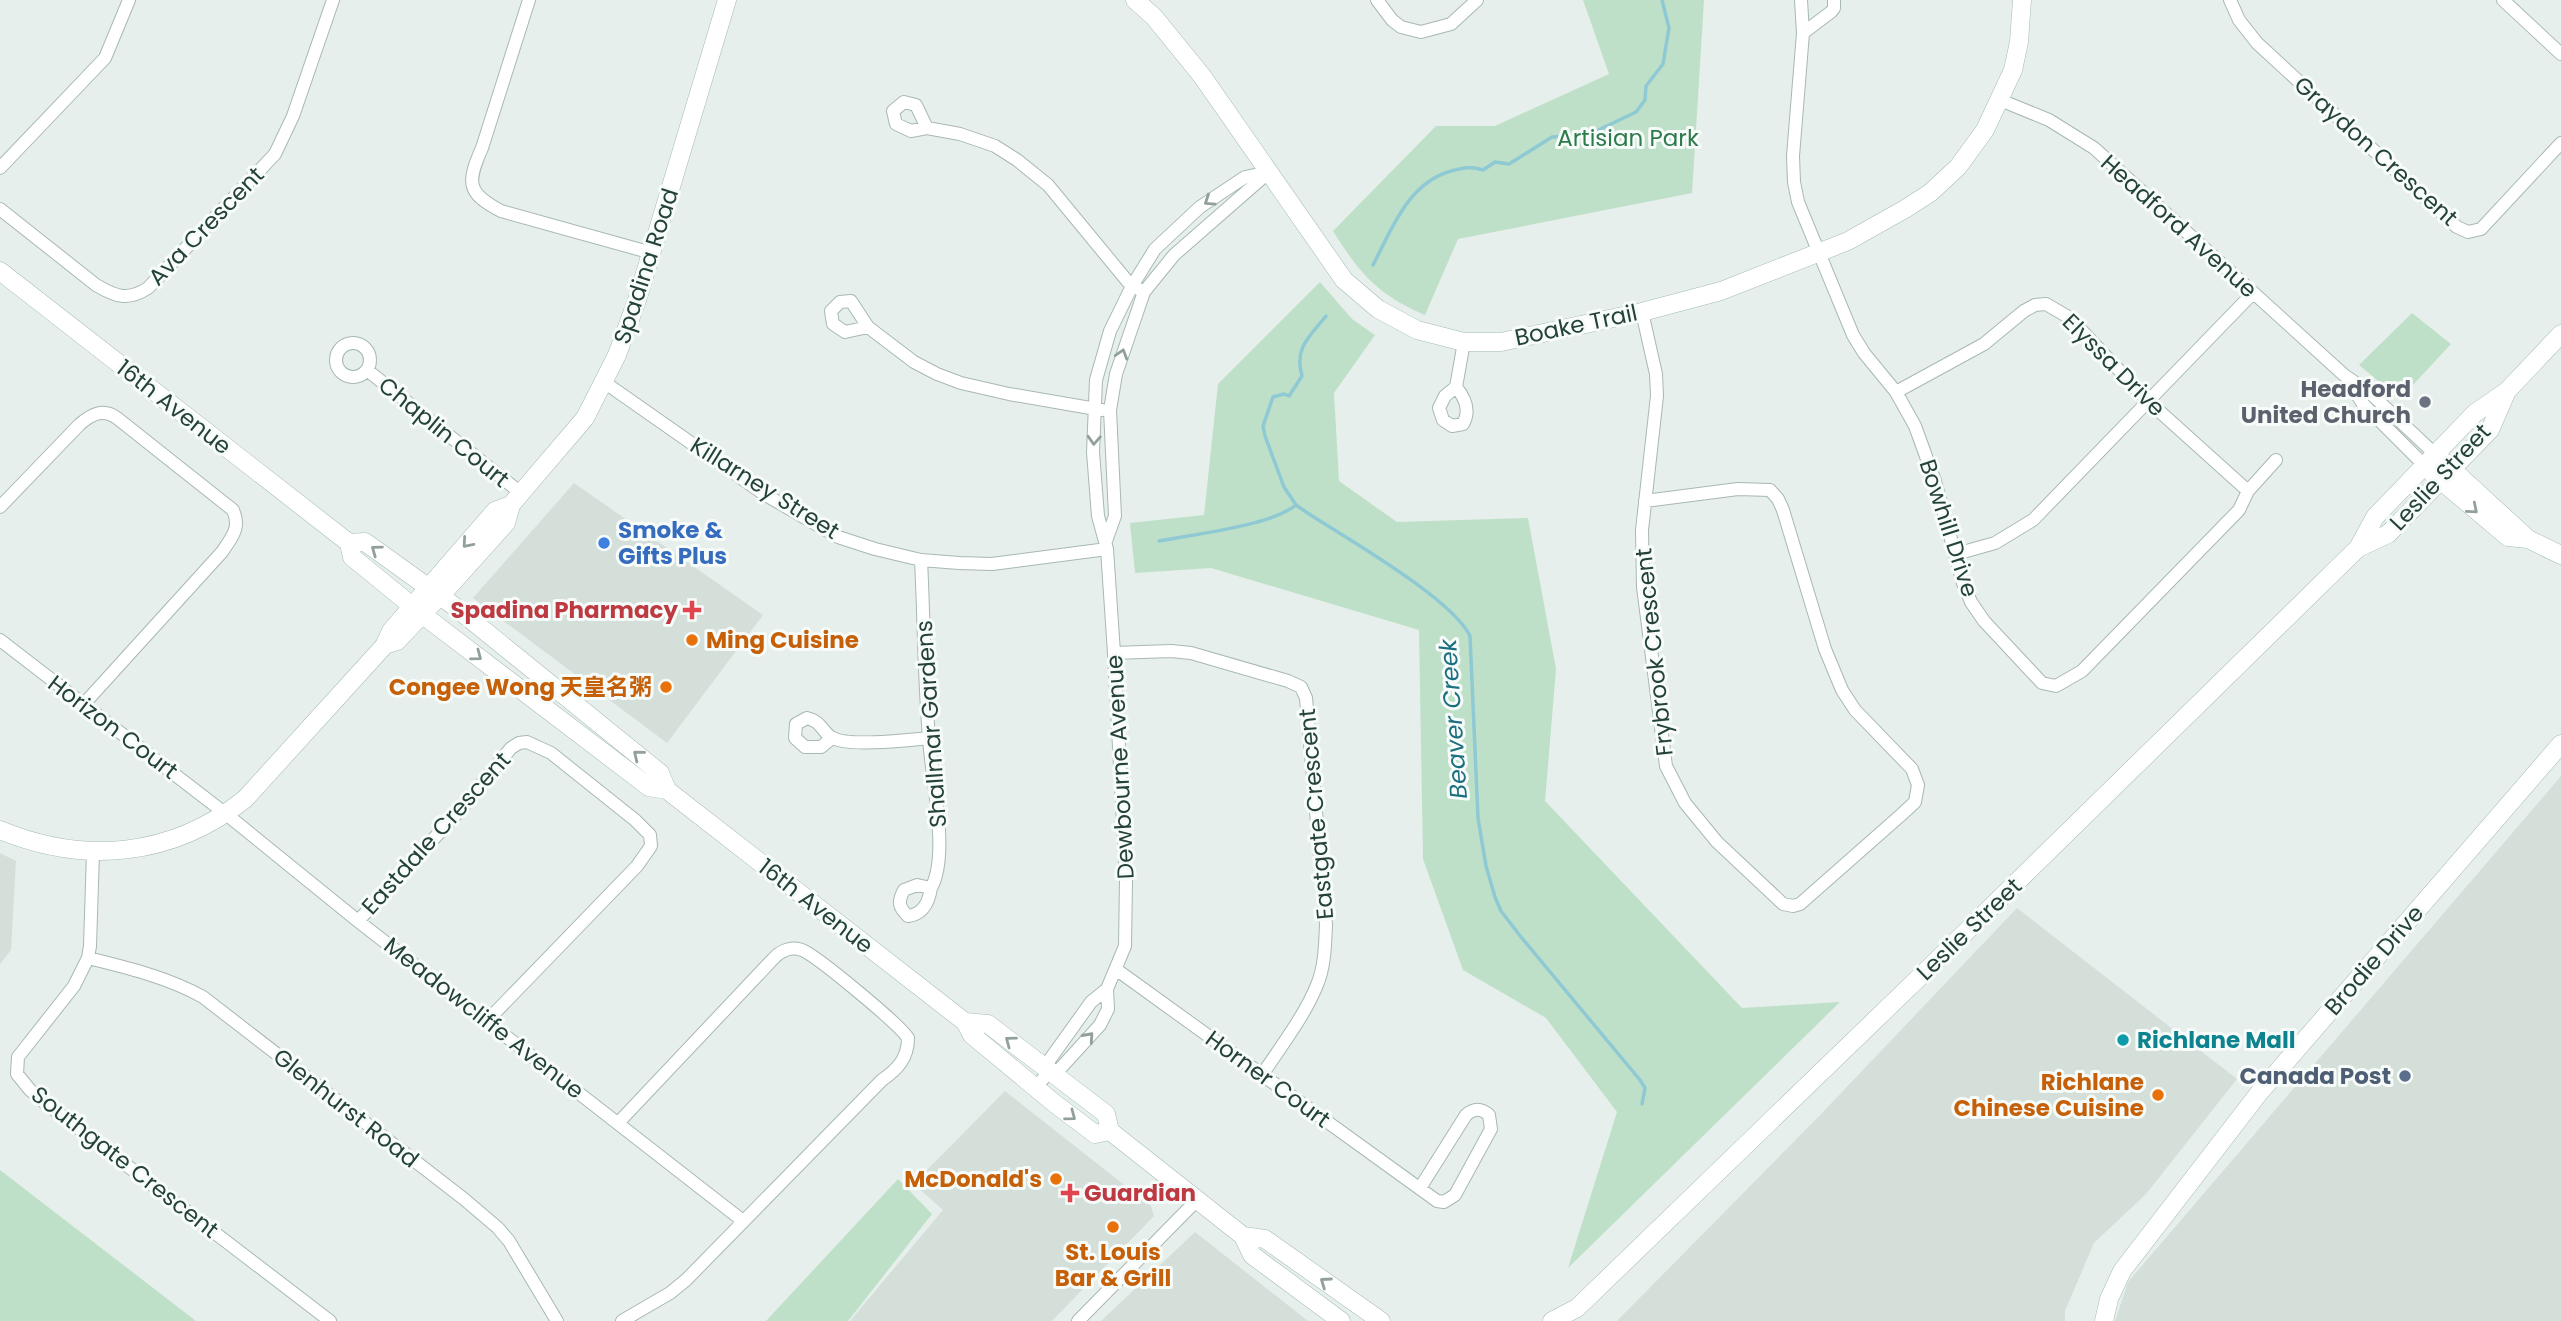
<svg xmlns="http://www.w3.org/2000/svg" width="2561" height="1321" font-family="Poppins,'Noto Sans SC',sans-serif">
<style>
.built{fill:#d4dfda}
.green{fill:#bfe0c8}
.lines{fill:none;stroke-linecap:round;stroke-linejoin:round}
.stream{stroke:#8ec9d4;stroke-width:3.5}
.street-casing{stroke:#a8b8b2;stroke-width:14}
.secondary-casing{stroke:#a4bbb3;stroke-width:19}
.street{stroke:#fff;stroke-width:12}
.secondary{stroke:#fff;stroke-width:18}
.oneway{stroke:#92a09c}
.worship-dot{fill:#6b7280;stroke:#f7fbf9;stroke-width:2.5}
.shop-dot{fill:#3f7fe0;stroke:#f7fbf9;stroke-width:2.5}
.health-dot{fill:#e0444e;stroke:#f7fbf9;stroke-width:2.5}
.food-dot{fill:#e8710a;stroke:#f7fbf9;stroke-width:2.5}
.culture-dot{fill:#0f9aa8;stroke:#f7fbf9;stroke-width:2.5}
.service-dot{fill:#5c6f8a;stroke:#f7fbf9;stroke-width:2.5}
.labels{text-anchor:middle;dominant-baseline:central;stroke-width:6;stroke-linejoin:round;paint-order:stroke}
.park-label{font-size:23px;fill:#2d7a4b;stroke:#f7fbf9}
.street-label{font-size:23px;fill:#24423a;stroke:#f7fbf9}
.worship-label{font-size:23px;font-weight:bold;fill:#5b616d;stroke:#f7fbf9;text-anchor:end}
.shop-label{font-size:23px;font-weight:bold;fill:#366cbe;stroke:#f7fbf9;text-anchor:start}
.health-label{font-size:23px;font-weight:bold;fill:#be3a42;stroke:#f7fbf9;text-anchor:end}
.food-label{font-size:23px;font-weight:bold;fill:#c56008;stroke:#f7fbf9;text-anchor:end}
.culture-label{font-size:23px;font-weight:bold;fill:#0d838f;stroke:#f7fbf9;text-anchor:start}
.service-label{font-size:23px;font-weight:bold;fill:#4e5e75;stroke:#f7fbf9;text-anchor:end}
.water-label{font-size:24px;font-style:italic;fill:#1c6f80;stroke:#f7fbf9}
</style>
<rect width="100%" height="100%" fill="#e6efeb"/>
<!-- built -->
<path class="built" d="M574 483 763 615 667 743 473 598Z
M2561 776V1321H2115L2128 1282Z
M0 853 16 861 11 950 0 964Z
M2017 908 2237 1079 2146 1194 2094 1243 2065 1311V1321H1617L1824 1111Z
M1005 1091 1151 1206 1154 1216 1052 1321H850L943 1210 917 1187 925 1172Z
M1195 1232 1308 1321H1101Z"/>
<!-- green -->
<path class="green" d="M1583 0H1704L1692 193 1458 239 1425 315C1378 295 1360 274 1333 231L1436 126H1495L1609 74Z
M1320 282 1352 319 1375 335 1334 393 1339 481 1397 522 1528 518 1556 669 1545 801 1742 1008 1840 1002 1568 1268 1617 1112 1546 1018 1463 970 1423 859 1419 630 1211 568 1135 573 1130 523 1204 515 1218 384Z
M2412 313 2451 344 2400 399 2359 365Z
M0 1170 196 1321H0Z
M898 1179 932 1214 848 1321H766Z"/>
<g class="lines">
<!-- stream -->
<path class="stream" d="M1373 265C1392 229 1408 183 1451 171 1464 168 1471 166 1483 170L1495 162 1509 164 1552 137 1588 135 1636 112 1645 100 1646 86 1663 64 1669 28 1662 0
M1326 316C1309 337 1294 348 1302 376L1289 396 1284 394 1273 397 1263 426 1265 436 1284 487 1296 505 1306 512C1344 537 1452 598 1470 636L1478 818 1486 866 1495 897 1501 911 1521 937 1640 1080 1645 1088 1642 1104
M1159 541C1195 534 1270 526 1296 505"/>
<defs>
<path id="street" d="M529 0 482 148C467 182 466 193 501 211L652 253
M1377 0 1392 20 1401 27 1421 32 1451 24 1477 0
M1801 0 1803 33 1793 156 1794 182 1798 202 1853 335 1864 353 1896 392 1915 426 1935 481 1963 583 1971 602 1984 621 2042 683 2056 686 2082 671 2239 510 2248 491 2276 460
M2230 0 2239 20 2257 43 2457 227 2468 232 2481 229 2561 143
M2503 0 2561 54
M1803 33 1831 12 1834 8V0
M2000 100 2049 120 2094 148 2344 375 2369 392 2436 455
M927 128 916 105 904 102 893 111 896 124 911 131 927 128 960 134 995 146 1017 160 1048 185 1128 282 1140 290
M0 168 105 58 129 0
M0 209 96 285C116 297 128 301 148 288L275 154 293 116 333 0
M1642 312 1656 374 1657 396 1642 530 1643 587 1666 766 1685 803 1717 842 1783 904 1793 906 1800 904 1901 815 1915 802 1918 785 1912 769 1855 710 1842 690 1825 649 1783 510 1778 499 1770 490 1738 489 1645 501
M868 327 845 332 833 324 831 311 840 302 851 301 868 327 914 362 937 374 961 383 1009 394 1102 410
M336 360a17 17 0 1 1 34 0a17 17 0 1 1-34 0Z
M367 370 521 493
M2348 381 2363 404 2425 466
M604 382 764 494 838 537 875 549 921 560 959 563 992 564 1107 549
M1456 387C1465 398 1471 410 1463 424L1452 426 1443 420 1439 408 1445 396Z
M1456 387 1464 342
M1896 392 1984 344 2024 311 2035 305 2046 304 2070 318 2148 401 2248 491
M0 507 80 424C92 414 103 408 117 418L233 510C241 528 232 537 222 552L83 705
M1106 541 1115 516 1110 410 1116 374 1144 292 1174 255 1269 172
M1956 554 1995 543 2033 520 2252 294
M921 560C924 619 924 679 929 738 931 777 950 855 931 888L917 885 904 890C898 901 898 907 908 916 924 914 929 901 931 888
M0 640 226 814 358 921 743 1221
M1114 653 1171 651 1191 653 1288 681 1301 687 1306 698 1326 925C1325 945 1325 966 1317 985 1304 1017 1281 1046 1262 1075
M832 738 821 747H805L795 738 796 724 807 718C823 722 822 733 833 738 849 747 908 740 929 738
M93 852 90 946 88 958 74 986 18 1057 17 1074 30 1090 44 1102 330 1321
M358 921 462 808 511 748 519 743 527 742 551 753 635 820 650 835 651 846 637 866 487 1021
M88 958C128 968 167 977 203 997L464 1199 498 1228 509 1241 557 1321
M1117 970 1437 1201 1444 1202 1455 1195 1491 1129 1489 1115C1481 1108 1474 1108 1466 1115L1420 1188
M1050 1071 1048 1062 1091 1002 1107 989 1125 946 1126 879 1114 653 1107 549 1098 516 1093 452 1096 380 1110 331 1132 286 1155 249 1200 207 1245 177 1269 172
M1035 1088 1050 1071H1058L1100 1025 1108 1009 1107 989
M619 1122 773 959C780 951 791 946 802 950 817 956 899 1024 908 1038 908 1058 898 1069 882 1080L686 1280 670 1293 622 1321
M1078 1321 1198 1199"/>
<path id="secondary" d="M1135 0 1154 17 1202 76 1344 280 1378 309 1417 330 1464 342H1501L1642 312 1721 291 1848 241 1905 209 1930 193 1958 167 1985 130 2013 70 2019 42 2022 0
M0 271 349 543 352 557 423 615 649 787 667 790 965 1022 972 1035 1054 1103 1095 1134 1110 1131
M2444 462 2528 539 2561 555
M2432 473 2508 537 2528 539
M349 543 365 542 454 606 660 773 667 790
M2358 548 2388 534 2490 430 2507 391
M385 645 397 641 453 582 506 523 511 505
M0 830C85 865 172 857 245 799L384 646 391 631 495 511 511 505 521 493 585 418 617 355 637 300 727 0
M965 1022 988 1024 1106 1114 1110 1131 1243 1236 1252 1255 1341 1321
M1243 1236 1265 1239 1381 1321
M1552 1321 1577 1308 1932 965 2358 548 2375 517 2475 413 2507 391 2561 334
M2104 1321 2109 1299 2122 1271 2259 1093 2561 744"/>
</defs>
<!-- street casing -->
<use href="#street" class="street-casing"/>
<!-- secondary casing -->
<use href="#secondary" class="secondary-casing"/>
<!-- street -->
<use href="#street" class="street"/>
<!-- secondary -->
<use href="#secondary" class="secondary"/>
</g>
<!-- one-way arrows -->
<defs><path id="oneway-chevron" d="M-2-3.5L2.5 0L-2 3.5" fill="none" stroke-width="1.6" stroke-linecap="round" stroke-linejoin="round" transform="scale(1.75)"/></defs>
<g class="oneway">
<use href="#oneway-chevron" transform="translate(1209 201) rotate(146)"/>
<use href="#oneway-chevron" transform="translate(1122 354) rotate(-73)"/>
<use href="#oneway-chevron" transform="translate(1094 440) rotate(93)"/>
<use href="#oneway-chevron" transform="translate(2473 509) rotate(40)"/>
<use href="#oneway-chevron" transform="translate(467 543) rotate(131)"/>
<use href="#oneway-chevron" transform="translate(376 550) rotate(-144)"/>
<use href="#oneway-chevron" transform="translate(477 656) rotate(37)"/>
<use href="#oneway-chevron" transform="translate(638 755) rotate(-141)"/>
<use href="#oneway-chevron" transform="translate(1089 1037) rotate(-48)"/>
<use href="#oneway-chevron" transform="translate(1010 1041) rotate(-143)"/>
<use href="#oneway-chevron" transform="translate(1071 1116) rotate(37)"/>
<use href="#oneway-chevron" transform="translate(1325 1282) rotate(-145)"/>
</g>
<!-- markers -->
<circle class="worship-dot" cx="2425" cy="402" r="7"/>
<circle class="shop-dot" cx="604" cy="543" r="7"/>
<g class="health-dot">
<path d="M688.5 599.5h7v7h7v7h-7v7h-7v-7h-7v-7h7z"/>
<path d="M1066.5 1182.5h7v7h7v7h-7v7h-7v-7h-7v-7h7z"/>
</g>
<g class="food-dot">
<circle cx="692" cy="640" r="7"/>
<circle cx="666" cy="687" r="7"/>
<circle cx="2158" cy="1095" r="7"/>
<circle cx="1056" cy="1179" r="7"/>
<circle cx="1113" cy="1227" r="7"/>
</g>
<circle class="culture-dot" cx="2123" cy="1040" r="7"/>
<circle class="service-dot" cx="2405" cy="1076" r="7"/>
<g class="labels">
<!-- park labels -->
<g class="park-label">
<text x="1628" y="138">Artisian Park</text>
</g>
<!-- street labels -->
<g class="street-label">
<text transform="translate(2376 151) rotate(42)">Graydon Crescent</text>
<text transform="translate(206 226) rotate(-46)">Ava Crescent</text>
<text transform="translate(2179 226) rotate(42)">Headford Avenue</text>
<text transform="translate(646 266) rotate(-72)">Spadina Road</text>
<text transform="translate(1576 325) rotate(-12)">Boake Trail</text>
<text transform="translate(2114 365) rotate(45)">Elyssa Drive</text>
<text transform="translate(174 407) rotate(38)">16th Avenue</text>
<text transform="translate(444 432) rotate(39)">Chaplin Court</text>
<text transform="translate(2440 477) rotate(-47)">Leslie Street</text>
<text transform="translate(765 488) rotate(32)">Killarney Street</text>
<text transform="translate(1949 528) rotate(72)">Bowhill Drive</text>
<text transform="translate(1654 652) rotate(-96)">Frybrook Crescent</text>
<text transform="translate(931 724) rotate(-94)">Shallmar Gardens</text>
<text transform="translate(113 727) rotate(37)">Horizon Court</text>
<text transform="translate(1120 767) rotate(-93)">Dewbourne Avenue</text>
<text transform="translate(1316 814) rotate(-95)">Eastgate Crescent</text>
<text transform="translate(436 833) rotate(-48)">Eastdale Crescent</text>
<text transform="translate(816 906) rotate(38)">16th Avenue</text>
<text transform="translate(1969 929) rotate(-44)">Leslie Street</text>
<text transform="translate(2374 960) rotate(-49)">Brodie Drive</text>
<text transform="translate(484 1018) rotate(38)">Meadowcliffe Avenue</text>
<text transform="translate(1268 1079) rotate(36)">Horner Court</text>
<text transform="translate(346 1108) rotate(38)">Glenhurst Road</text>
<text transform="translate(125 1162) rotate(38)">Southgate Crescent</text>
</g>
<!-- worship labels -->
<g class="worship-label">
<text x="2411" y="389">Headford<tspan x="2411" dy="26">United Church</tspan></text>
</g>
<!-- shop labels -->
<g class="shop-label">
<text x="618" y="530">Smoke &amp;<tspan x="618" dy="26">Gifts Plus</tspan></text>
</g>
<!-- health labels -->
<g class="health-label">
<text x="678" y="610">Spadina Pharmacy</text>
<text x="1084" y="1193" text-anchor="start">Guardian</text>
</g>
<!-- food labels -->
<g class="food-label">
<text x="706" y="640" text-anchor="start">Ming Cuisine</text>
<text x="652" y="687">Congee Wong 天皇名粥</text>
<text x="2144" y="1082">Richlane<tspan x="2144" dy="26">Chinese Cuisine</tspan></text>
<text x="1042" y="1179">McDonald's</text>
<text x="1113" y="1252" text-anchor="middle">St. Louis<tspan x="1113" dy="26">Bar &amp; Grill</tspan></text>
</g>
<!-- culture labels -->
<g class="culture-label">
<text x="2137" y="1040">Richlane Mall</text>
</g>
<!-- service labels -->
<g class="service-label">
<text x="2391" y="1076">Canada Post</text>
</g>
<!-- water labels -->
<g class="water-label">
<text transform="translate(1453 719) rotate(-94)">Beaver Creek</text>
</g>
</g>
</svg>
